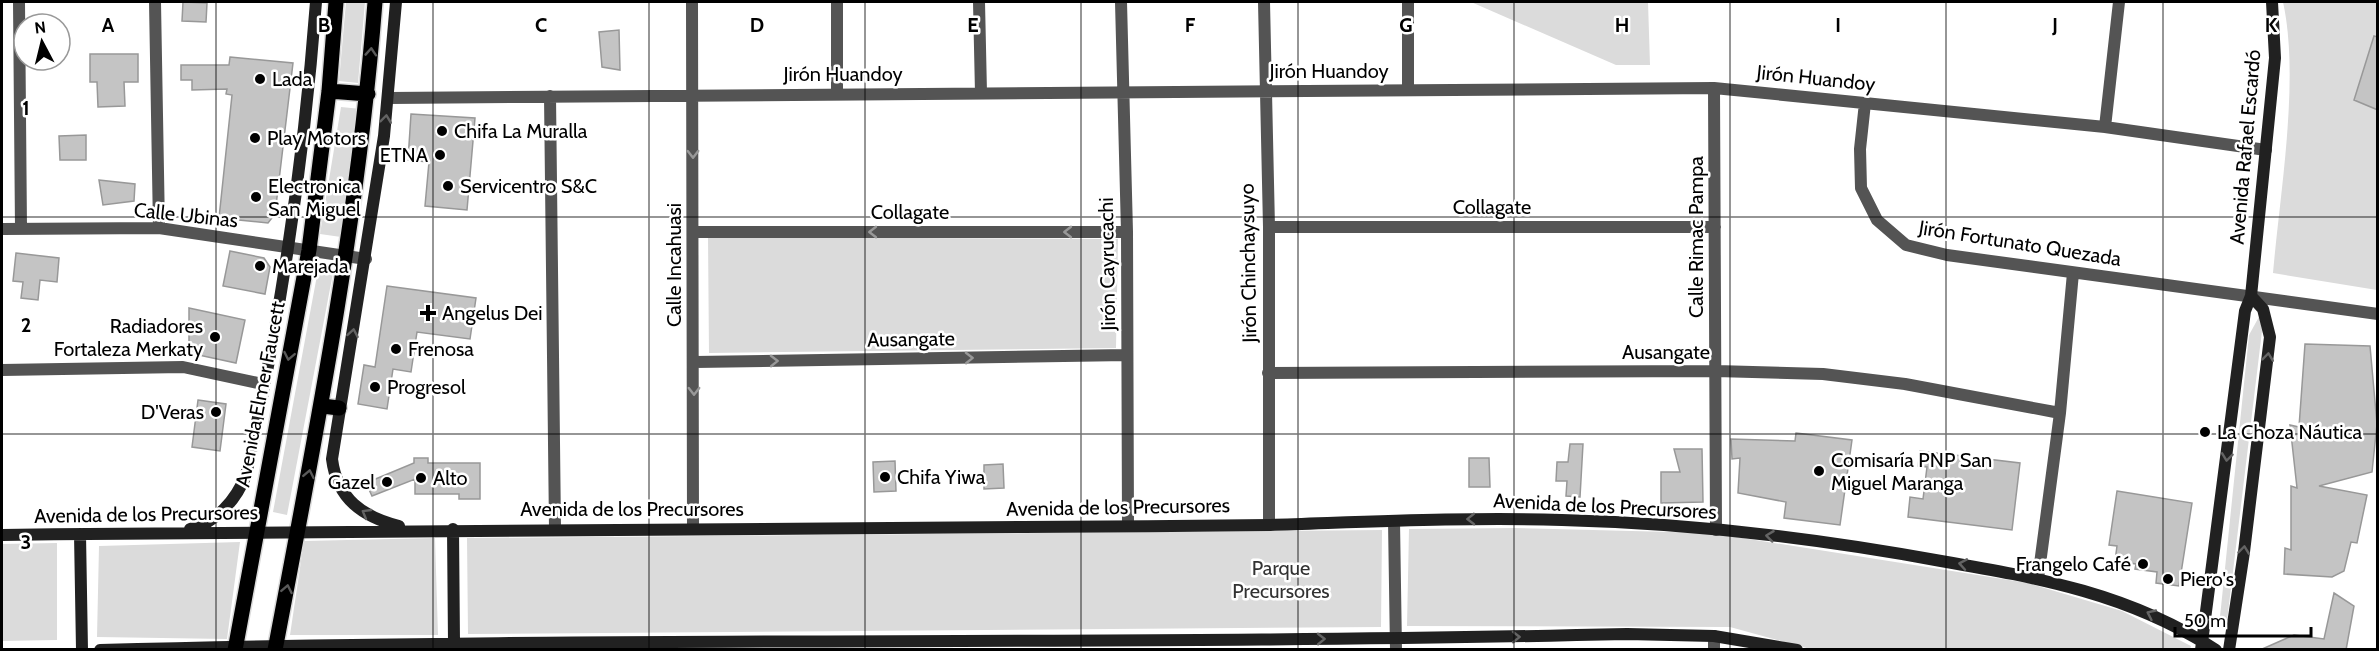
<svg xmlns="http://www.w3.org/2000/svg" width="2379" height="651" font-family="Cabin,sans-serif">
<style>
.green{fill:#dbdbdb}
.building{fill:#c4c4c4;stroke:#989898;stroke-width:1.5}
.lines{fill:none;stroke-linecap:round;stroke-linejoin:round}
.primary-casing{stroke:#dbdbdb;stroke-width:18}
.street{stroke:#545454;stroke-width:12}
.secondary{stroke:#212121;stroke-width:12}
.primary{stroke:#000;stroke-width:15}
.oneway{stroke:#595959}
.oneway2{stroke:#646464}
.oneway3{stroke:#989898}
.grid{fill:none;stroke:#000;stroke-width:1.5;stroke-opacity:0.55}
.poi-dot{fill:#000;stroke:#fff;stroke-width:2}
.labels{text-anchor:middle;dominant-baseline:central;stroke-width:5;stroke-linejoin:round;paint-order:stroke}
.street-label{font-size:20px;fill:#000;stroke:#fff}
.poi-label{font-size:20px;fill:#000;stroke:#fff;text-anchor:start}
.park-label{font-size:20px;fill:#323232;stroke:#fff}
.grid-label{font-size:20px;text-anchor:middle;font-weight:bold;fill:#000;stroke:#fff;stroke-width:5;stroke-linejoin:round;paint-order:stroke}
</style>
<rect width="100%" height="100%" fill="#fff"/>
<!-- green -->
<path class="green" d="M346 2H365L358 83 339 81Z
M1471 2H1648L1650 65H1616Z
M2283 2H2377V290L2273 273C2280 192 2300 79 2283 2Z
M341 107 361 109 341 237 320 234Z
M708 237 1118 239 1116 348 709 353Z
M318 270 333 273 287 515 273 512Z
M2260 315 2262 331 2227 621 2220 617 2249 335Z
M1514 528 1711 533 2028 583 2122 611 2191 646 2190 650H1814L1730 627 1407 626 1409 529Z
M1382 530 1381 627 468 634 467 538Z
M435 538 438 635H290L304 541Z
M240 542 227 639 97 637 99 546Z
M57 543V640L2 641V544Z"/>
<!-- building -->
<path class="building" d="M183 2 207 3 206 22 182 21Z
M619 30 620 70 602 67 599 32Z
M2374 36 2378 37V110L2354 100Z
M90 54H138V82H124L125 106 98 107 97 82H90Z
M230 57 293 63 275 214 268 223 219 218 232 95 226 94 227 89 192 90V80H181V65H229Z
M411 114 475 118 467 210 425 206 429 162 408 160Z
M86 135V160H60L59 136Z
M99 180 135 184 134 201 103 205Z
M230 251 264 258 270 267 265 294 223 286Z
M16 253 59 258 57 282 40 280 38 300 21 298 23 282 13 281Z
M387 286 476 298 470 339 417 332 411 372 393 369 387 409 358 404 364 365 375 367Z
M189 308 245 320 236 363 189 353Z
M2305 344 2370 346 2377 424 2372 472 2319 486 2367 495 2357 543 2351 542 2344 571 2332 577 2284 574 2285 548 2291 550V486L2297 488 2290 425 2299 427Z
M198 400 226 404 220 451 192 447Z
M1796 433 1852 440 1840 525 1784 518 1786 502 1738 493 1740 458 1732 459 1731 439 1795 441Z
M1570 444H1583L1580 497 1566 496 1567 481H1556L1557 462H1568Z
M1674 449H1702L1703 502 1661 503V472H1680Z
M1920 451 2020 463 2012 530 1908 517 1910 497 1923 499 1927 467 1918 466Z
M414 458H428V463H480V499H459V494H415V479L372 496 366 483 414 463Z
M1469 458H1489L1490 487H1469Z
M895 461 896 491 874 492 873 462Z
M1003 464 1004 488 984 489V465Z
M2117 491 2192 503 2179 586 2156 583 2157 572 2135 569 2136 564 2115 561 2117 546 2109 545Z
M2334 593 2354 606 2346 650H2260L2294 635 2324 639Z"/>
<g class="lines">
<defs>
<path id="primary" d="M329 91 368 94
M322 406 339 408
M235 650 309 250 329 91 336 2
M275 650C316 434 358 221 375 2"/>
</defs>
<!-- primary casing -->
<use href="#primary" class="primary-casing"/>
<!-- street -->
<path class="street" d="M19 2 21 229
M155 2 159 228
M692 2 693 529
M837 2V94
M979 2 981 93
M1121 2 1127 232 1128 526
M1264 2 1269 227V525
M1408 2V90
M1714 88 1716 530
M550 96 555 529
M389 98 1714 88 2105 127 2266 150
M1865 103 1860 149 1861 188 1877 220 1906 245 1947 255 2378 314
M2105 127 2119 2
M1269 227H1715
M2 229 159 228 366 259
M694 232H1127
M695 362 1127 355
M2 370 183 367 263 384
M1268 373 1716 371 1823 374 1905 384 2060 413
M1394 521 1396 650
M2038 579 2060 413 2073 273
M1714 636V650"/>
<!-- secondary -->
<path class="secondary" d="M396 2 384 136 332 459C337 499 363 517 399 526
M190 529C217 522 236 500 246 475 280 319 304 161 316 2
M453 529 454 643
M80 534 82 650
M2 535C342 530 682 529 1023 527 1105 527 1188 526 1270 525 1367 522 1465 517 1562 520 1688 523 1816 538 1941 561 2040 578 2130 594 2216 650
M100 650C609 636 1118 646 1627 634L1714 636 1797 650
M2201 650 2245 311 2251 296 2275 58 2272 2
M2229 650 2244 552 2270 337 2263 309 2251 296"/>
<!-- primary -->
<use href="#primary" class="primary"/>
</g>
<!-- one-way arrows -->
<defs><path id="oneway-chevron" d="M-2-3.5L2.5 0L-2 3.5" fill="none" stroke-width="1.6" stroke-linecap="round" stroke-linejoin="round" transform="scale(1.5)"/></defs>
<g class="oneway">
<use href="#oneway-chevron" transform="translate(371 52) rotate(-86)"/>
<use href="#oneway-chevron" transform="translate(289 356) rotate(101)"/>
<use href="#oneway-chevron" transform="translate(309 474) rotate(-79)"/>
<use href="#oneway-chevron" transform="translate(287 589) rotate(-79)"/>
</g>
<g class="oneway2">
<use href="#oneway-chevron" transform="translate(386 119) rotate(-83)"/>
<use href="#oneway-chevron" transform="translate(353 333) rotate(-80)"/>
<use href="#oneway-chevron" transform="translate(2268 357) rotate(-83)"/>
<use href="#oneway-chevron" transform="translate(2227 457) rotate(97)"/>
<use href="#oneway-chevron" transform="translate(366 513) rotate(-150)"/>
<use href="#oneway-chevron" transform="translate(1471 519) rotate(179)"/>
<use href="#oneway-chevron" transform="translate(1770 536) rotate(-173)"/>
<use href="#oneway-chevron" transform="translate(2244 550) rotate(-83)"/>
<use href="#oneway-chevron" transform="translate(1963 564) rotate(-170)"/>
<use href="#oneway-chevron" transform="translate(2151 614) rotate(-155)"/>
<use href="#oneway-chevron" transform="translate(1516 637) rotate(-1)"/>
<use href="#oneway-chevron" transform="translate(1321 639) rotate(-1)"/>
</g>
<g class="oneway3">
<use href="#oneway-chevron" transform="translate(693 154) rotate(90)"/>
<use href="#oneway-chevron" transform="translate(873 232) rotate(180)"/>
<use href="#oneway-chevron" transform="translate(1068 232) rotate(180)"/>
<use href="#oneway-chevron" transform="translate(969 358) rotate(-1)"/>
<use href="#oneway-chevron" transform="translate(774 361) rotate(-1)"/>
<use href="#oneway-chevron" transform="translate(694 391) rotate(90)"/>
</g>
<!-- grid -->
<path class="grid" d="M216 2V650M433 2V650M649 2V650M865 2V650M1081 2V650M1298 2V650M1514 2V650M1730 2V650M1946 2V650M2163 2V650M2 217H2378M2 434H2378"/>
<!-- markers -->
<g class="poi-dot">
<circle cx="260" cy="79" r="6"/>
<circle cx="442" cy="131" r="6"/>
<circle cx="255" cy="138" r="6"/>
<circle cx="440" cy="155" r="6"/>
<circle cx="448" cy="186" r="6"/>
<circle cx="256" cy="197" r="6"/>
<circle cx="260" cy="266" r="6"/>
<path d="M425 304h6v6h6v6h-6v6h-6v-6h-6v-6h6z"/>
<circle cx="215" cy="337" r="6"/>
<circle cx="396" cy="349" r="6"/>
<circle cx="375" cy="387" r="6"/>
<circle cx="216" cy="412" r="6"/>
<circle cx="2205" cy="432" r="6"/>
<circle cx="1819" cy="471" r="6"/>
<circle cx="885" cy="477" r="6"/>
<circle cx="421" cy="478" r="6"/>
<circle cx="387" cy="482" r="6"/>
<circle cx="2143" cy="564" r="6"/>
<circle cx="2168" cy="579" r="6"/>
</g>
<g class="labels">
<!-- street labels -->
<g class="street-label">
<text x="1329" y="71">Jirón Huandoy</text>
<text x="843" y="74">Jirón Huandoy</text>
<text transform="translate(1816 78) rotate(6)">Jirón Huandoy</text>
<text transform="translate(2245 147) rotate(-85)">Avenida Rafael Escardó</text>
<text x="1492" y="207">Collagate</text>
<text x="910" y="212">Collagate</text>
<text transform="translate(186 215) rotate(6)">Calle Ubinas</text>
<text transform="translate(1696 237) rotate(-90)">Calle Rimac Pampa</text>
<text transform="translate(2020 243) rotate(9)">Jirón Fortunato Quezada</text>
<text transform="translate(1248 263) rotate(-91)">Jirón Chinchaysuyo</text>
<text transform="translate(1107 264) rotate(-91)">Jirón Cayrucachi</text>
<text transform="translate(674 265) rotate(-90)">Calle Incahuasi</text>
<text transform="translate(911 339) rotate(-1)">Ausangate</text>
<text x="1666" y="352">Ausangate</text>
<text transform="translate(260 394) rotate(-79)">Avenida Elmer Faucett</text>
<text transform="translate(1605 506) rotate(3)">Avenida de los Precursores</text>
<text transform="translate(1118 507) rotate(-1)">Avenida de los Precursores</text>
<text x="632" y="509">Avenida de los Precursores</text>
<text transform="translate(146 514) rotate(-1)">Avenida de los Precursores</text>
</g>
<!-- poi labels -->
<g class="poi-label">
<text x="272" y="79">Lada</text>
<text x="454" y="131">Chifa La Muralla</text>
<text x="267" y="138">Play Motors</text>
<text x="428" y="155" text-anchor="end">ETNA</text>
<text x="268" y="186">Electronica<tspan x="268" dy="23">San Miguel</tspan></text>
<text x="460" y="186">Servicentro S&amp;C</text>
<text x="272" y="266">Marejada</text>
<text x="442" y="313">Angelus Dei</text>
<text x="203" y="326" text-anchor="end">Radiadores<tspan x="203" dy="23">Fortaleza Merkaty</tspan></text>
<text x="408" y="349">Frenosa</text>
<text x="387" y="387">Progresol</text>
<text x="204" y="412" text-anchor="end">D'Veras</text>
<text x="2217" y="432">La Choza Náutica</text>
<text x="1831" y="460">Comisaría PNP San<tspan x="1831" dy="23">Miguel Maranga</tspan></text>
<text x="897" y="477">Chifa Yiwa</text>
<text x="433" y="478">Alto</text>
<text x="375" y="482" text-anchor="end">Gazel</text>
<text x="2131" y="564" text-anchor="end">Frangelo Café</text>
<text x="2180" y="579">Piero's</text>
</g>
<!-- park labels -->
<g class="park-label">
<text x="1281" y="568">Parque<tspan x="1281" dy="23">Precursores</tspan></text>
</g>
</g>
<g class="grid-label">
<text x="108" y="32">A</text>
<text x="324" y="32">B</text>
<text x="541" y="32">C</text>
<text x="757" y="32">D</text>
<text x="973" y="32">E</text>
<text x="1190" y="32">F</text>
<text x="1406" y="32">G</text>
<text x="1622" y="32">H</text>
<text x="1838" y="32">I</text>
<text x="2055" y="32">J</text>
<text x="2271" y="32">K</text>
<text x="26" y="115">1</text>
<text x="26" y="332">2</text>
<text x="26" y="549">3</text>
</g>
<!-- border -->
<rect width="2379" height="651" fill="none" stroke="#000000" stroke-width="6"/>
<!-- north arrow -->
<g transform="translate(42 42) rotate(353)"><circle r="28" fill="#ffffff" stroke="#999999" stroke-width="1.5"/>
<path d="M0-4.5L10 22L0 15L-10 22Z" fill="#000000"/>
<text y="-9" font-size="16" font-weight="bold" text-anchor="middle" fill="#000000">N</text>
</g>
<!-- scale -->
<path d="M2175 627v9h136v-9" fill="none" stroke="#000000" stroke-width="3"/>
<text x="2184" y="627" font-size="18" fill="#000000" stroke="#ffffff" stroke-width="4.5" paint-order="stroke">50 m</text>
</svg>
